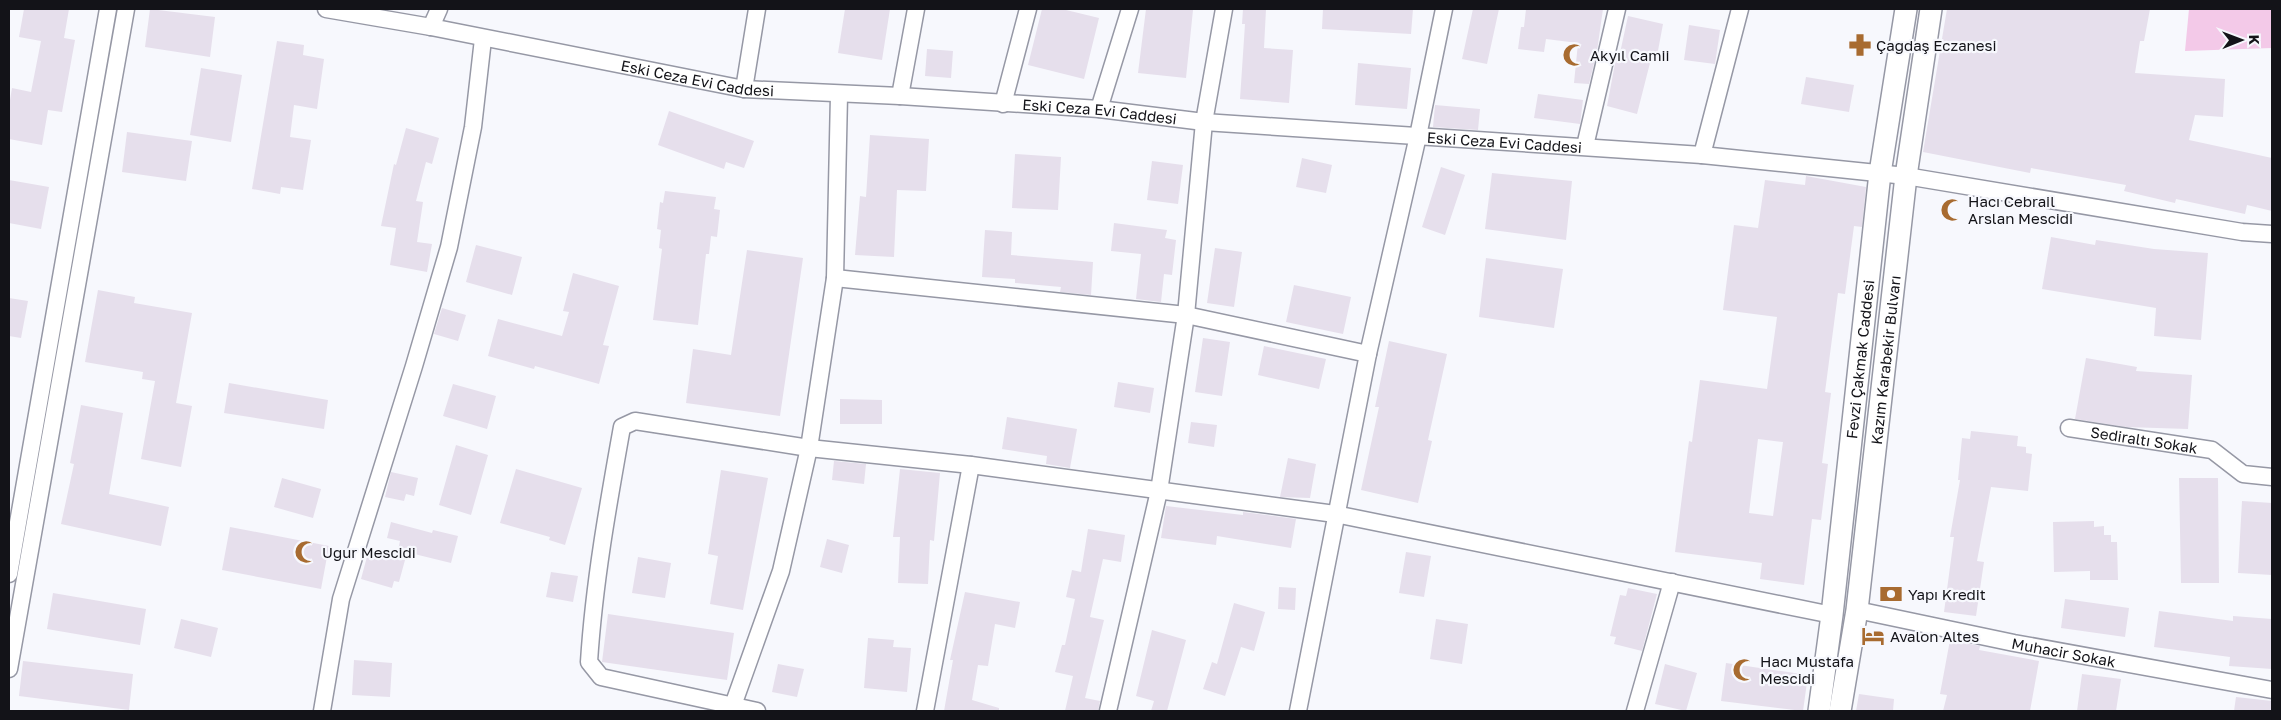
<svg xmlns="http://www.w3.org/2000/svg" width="2281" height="720" font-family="'Golos Text',sans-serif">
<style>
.green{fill:#f3c9e8}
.building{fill:#e6dfec;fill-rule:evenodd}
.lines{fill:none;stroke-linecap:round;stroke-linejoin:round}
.minor-casing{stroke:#9698a5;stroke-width:19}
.major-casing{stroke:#9698a5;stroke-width:24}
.minor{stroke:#fff;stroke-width:16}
.major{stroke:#fff;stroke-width:21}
.labels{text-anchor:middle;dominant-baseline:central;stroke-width:4.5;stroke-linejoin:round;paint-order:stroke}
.poi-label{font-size:15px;fill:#131318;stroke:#f7f8fd;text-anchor:start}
.street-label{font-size:15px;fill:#131318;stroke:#f7f8fd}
</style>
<rect width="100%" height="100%" fill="#f7f8fd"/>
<!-- green -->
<path class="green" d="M2189 9H2272V48L2185 51Z"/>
<!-- building -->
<path class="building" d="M24 9H69L64 38 75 40 62 112 48 110 42 145 9 139V106L12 88 31 92 41 41 19 37Z
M150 9 215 17 210 57 145 47Z
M845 9H890L882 60 838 53Z
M1042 9H1062L1099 18 1084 79 1028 65Z
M1146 9 1193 10 1186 78 1138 73Z
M1243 9H1266L1264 48 1293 50 1289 103 1240 99 1245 24H1242Z
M1323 9H1413L1411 34 1322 29Z
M1473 9H1499L1487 64 1462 59Z
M1526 9H1603L1597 51 1589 84 1574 83 1578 43 1546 39 1544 52 1518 49 1521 27H1524Z
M1947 9H2150L2144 41H2140L2135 73 2225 79 2223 117 2195 115 2189 140 2272 158V211L2247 205 2245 214 2176 199 2175 203 2124 191 2126 185 2031 168 2030 173 1923 152Z
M1628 16 1663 24 1657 56 1652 55 1637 114 1607 106 1617 53H1620Z
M1689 25 1720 30 1715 64 1684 60Z
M277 41 304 45 303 55 324 59 317 109 294 105 290 137 311 140 303 190 281 187 280 194 252 189Z
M927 49 953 51 951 78 925 76Z
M1358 63 1411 68 1407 109 1355 105Z
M201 68 242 75 231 142 190 135Z
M1806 77 1854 85 1849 112 1801 104Z
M1538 94 1583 100 1580 124 1534 118Z
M1435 105 1480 109 1478 130 1433 127Z
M669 111 754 141 744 168 726 162 724 169 658 145Z
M406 128 439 138 432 164 426 162 416 201 423 202 417 242 432 244 427 272 390 265 396 228 381 226 394 164 396 165Z
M127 132 192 141 186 181 122 172Z
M870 135 929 139 926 191 897 190 894 257 855 255 860 196 866 197Z
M1015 154 1061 157 1058 210 1012 208Z
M1302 158 1332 165 1326 193 1296 187Z
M1152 161 1183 165 1178 204 1147 200Z
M1441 167 1465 175 1445 235 1422 227Z
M1492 173 1572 181 1566 240 1485 229Z
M1806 176 1866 187 1862 227 1854 226 1845 294 1838 293 1825 392 1831 393 1822 463 1828 464 1821 520 1812 519 1804 585 1760 579 1762 563 1675 552 1689 441 1692 442 1700 380 1767 389 1777 317 1723 310 1734 225 1758 228 1765 180 1805 185ZM1758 439 1783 442 1773 516 1749 513Z
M9 180 49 187 41 229 9 223Z
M665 191 716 197 714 209 720 210 717 237 711 236 709 254H706L698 325 653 320 662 249 659 248 661 230 657 229 660 202 663 203Z
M1114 223 1167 230 1165 238 1176 240 1172 275 1164 274 1161 302 1136 299 1141 254 1111 251Z
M985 230 1012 232 1011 255 1093 262 1091 295 1060 292 1061 287 1015 283V279L982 277Z
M2051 237 2095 245 2096 240 2154 249 2208 253 2201 340 2154 336 2156 308 2042 289Z
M476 245 522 257 512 295 466 282Z
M1215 248 1242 252 1234 307 1207 303Z
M747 250 803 258 780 416 686 403 693 349 731 355Z
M1486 258 1563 269 1554 328 1479 317Z
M573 273 619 286 603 345 609 346 599 384 535 366 534 369 488 356 498 319 562 336 569 312 563 311Z
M1294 285 1351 297 1343 334 1286 322Z
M98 290 135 297 134 303 192 313 176 403 192 406 181 467 141 459 155 381 142 379 143 372 85 362Z
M9 298 28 301 21 338 9 336Z
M442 308 466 315 458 341 434 334Z
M1203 338 1230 342 1222 396 1195 392Z
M1389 341 1447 354 1428 440 1432 441 1418 503 1361 490 1379 407H1375Z
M1264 346 1326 359 1319 389 1258 375Z
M2086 358 2137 367 2136 371 2192 375 2188 429 2126 427 2075 419Z
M1118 382 1154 388 1150 413 1114 407Z
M229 383 328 400 324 429 224 413Z
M453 384 496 396 487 429 443 416Z
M840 399 882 400V424H840Z
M81 405 123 413 109 494 169 507 161 546 61 524 74 464 70 463Z
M1007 417 1077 429 1070 468 1046 464 1047 456 1002 449Z
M1191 422 1217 425 1214 447 1188 443Z
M1971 431 2018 436 2017 446 2026 447V453L2032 454 2028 491 1991 487 1977 561 1984 562 1976 616 1944 612 1954 537H1950L1960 480H1958L1962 438 1970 439Z
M456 445 488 455 471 515 439 505Z
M1288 458 1316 464 1310 498 1280 497Z
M834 461 866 464 864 484 832 480Z
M516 469 582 488 565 545 549 540 550 537 500 523Z
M900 469 940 473 934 541 930 540 928 584 898 583 900 537H893Z
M721 470 768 478 743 610 710 604 718 556 708 554Z
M391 472 418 478 414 496 406 494 404 501 385 497Z
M282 478 321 489 313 518 274 507Z
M2179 478H2218L2219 583H2181Z
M2242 501 2272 503V575L2238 573Z
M1166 506 1243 515V512L1296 519 1291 548 1217 536 1216 545 1161 538Z
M2094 521V527L2104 526V535H2111V542H2117L2118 580H2090V571L2054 572 2053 522Z
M391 522 432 533 433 530 458 536 451 563 398 550 400 541 387 538Z
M230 527 329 546 321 589 222 570Z
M1088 529 1125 535 1121 562 1103 559 1090 617 1104 620 1085 698 1100 701 1098 711H1065L1073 676 1055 672 1062 645H1065L1075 599 1066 597 1072 570 1081 572Z
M827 539 849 545 842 573 820 567Z
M1406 552 1431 556 1424 597 1399 593Z
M368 553 405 560 399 582 394 581 392 588 361 579Z
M638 557 671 563 665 598 632 593Z
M551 572 578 576 573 602 546 597Z
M1279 587 1296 588 1295 610 1278 609Z
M1628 588 1657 594 1642 651 1614 644 1616 637 1610 636 1620 595 1626 596Z
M965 592 1020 602 1015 628 995 624 988 666 978 665 972 700 999 708V711H944L953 660H950Z
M53 593 146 609 140 645 47 629Z
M2065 599 2129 608 2125 637 2061 628Z
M1234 603 1265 612 1254 651 1241 647 1225 696 1203 689 1212 662 1217 664Z
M2159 611 2233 621V616L2272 619V669L2229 666 2230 657 2154 647Z
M608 614 734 633 727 680 602 662Z
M181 619 218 628 211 657 174 648Z
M1436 619 1468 624 1462 664 1430 659Z
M1152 630 1186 640 1167 711H1151L1154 701 1136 696Z
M868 638 894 640 893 647 911 648 907 692 864 688Z
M1950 640 1980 646 1979 650 2039 661 2030 711H1943L1947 695 1940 694Z
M354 660 392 663 390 697 352 695Z
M23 661 133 674 129 710 19 696Z
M1726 663 1808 675 1803 711 1721 701Z
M778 664 804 669 797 697 772 692Z
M1665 664 1697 673 1686 711 1655 704Z
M2082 674 2121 679 2116 711H2077Z
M1859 694 1894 699 1893 711H1856Z
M2236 697 2272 701V711H2234Z"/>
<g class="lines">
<defs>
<g id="minor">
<path id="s1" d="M326 9 431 27 744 89 900 96 1099 109 1204 122 1702 155 1906 176 2242 232 2272 234"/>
<path d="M431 27 439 9"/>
<path d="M744 89 757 9"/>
<path d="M900 96 916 9"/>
<path d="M1003 104 1028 9"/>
<path d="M1099 109 1130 9"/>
<path d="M1585 146 1617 9"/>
<path d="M1702 155 1740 9"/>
<path d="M835 278 1186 315 1368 354"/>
<path id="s2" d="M2069 428 2212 450 2243 474 2272 477"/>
<path d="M9 574 108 9"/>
<path id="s3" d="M1857 610 2014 643 2272 690"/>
<path d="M9 669 126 9"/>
<path d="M322 711 341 599 414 366 449 247 473 127 483 39"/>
<path d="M731 711 781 571 809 448 835 278 839 95"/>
<path d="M757 711 601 677 589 662C594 583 608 505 622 427L635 421 809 448 971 465 1335 514 1832 615"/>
<path d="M925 711 971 465"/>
<path d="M1108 711 1159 491 1186 315 1204 122 1224 9"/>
<path d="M1298 711 1368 354 1418 136 1444 9"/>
<path d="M1635 711 1672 582"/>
</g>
<g id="major">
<path id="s4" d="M1819 711 1832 615 1880 173 1906 9"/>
<path id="s5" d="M1840 711 1857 610 1906 176 1931 9"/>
</g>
</defs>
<!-- minor casing -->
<use href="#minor" class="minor-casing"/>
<!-- major casing -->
<use href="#major" class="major-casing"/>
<!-- minor -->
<use href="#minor" class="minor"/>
<!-- major -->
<use href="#major" class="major"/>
</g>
<!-- icons -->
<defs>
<symbol id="pharmacy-bare" viewBox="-9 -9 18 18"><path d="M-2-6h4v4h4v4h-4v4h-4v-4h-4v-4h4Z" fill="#a86b30" stroke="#f7f8fd" stroke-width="2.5" paint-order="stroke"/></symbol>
<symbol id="mosque-bare" viewBox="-9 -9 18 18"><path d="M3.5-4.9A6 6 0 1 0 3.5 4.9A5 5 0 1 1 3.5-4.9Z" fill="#a86b30" stroke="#f7f8fd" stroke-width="2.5" paint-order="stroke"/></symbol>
<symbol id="bank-bare" viewBox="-9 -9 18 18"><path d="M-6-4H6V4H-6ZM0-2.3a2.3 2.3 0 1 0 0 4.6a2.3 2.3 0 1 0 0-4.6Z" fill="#a86b30" stroke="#f7f8fd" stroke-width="2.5" paint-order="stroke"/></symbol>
<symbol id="hotel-bare" viewBox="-9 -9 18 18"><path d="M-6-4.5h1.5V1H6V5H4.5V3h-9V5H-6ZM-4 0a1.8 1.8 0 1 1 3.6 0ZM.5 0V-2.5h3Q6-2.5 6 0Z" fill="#a86b30" stroke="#f7f8fd" stroke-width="2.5" paint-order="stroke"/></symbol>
</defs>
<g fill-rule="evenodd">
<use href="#pharmacy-bare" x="1844" y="29" width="32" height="32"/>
<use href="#mosque-bare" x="1558" y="39" width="32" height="32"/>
<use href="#mosque-bare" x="1936" y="194" width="32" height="32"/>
<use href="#mosque-bare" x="290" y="536" width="32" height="32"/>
<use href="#bank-bare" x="1875" y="578" width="32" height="32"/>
<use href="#hotel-bare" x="1857" y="620" width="32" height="32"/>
<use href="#mosque-bare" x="1728" y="654" width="32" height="32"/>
</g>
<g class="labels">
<!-- poi labels -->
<g class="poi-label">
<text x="1876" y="45">Çağdaş Eczanesi</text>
<text x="1590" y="55">Akyıl Camii</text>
<text x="1968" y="201">Hacı Cebrail<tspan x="1968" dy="17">Arslan Mescidi</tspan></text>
<text x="322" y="552">Uğur Mescidi</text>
<text x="1908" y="594">Yapı Kredit</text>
<text x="1890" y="636">Avalon Altes</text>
<text x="1760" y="661">Hacı Mustafa<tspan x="1760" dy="17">Mescidi</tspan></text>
</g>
<!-- street labels -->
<g class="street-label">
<text stroke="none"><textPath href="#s1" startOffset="378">Eski Ceza Evi Caddesi</textPath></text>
<text stroke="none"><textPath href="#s1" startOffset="782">Eski Ceza Evi Caddesi</textPath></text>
<text stroke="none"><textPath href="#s1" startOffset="1188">Eski Ceza Evi Caddesi</textPath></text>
<text stroke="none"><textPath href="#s4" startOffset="354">Fevzi Çakmak Caddesi</textPath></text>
<text stroke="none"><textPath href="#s5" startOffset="354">Kazım Karabekir Bulvarı</textPath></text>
<text stroke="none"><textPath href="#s2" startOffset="76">Sediraltı Sokak</textPath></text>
<text stroke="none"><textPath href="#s3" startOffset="211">Muhacir Sokak</textPath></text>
</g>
</g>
<!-- border -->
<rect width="2281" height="720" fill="none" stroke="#131318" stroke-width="20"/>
<!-- north arrow -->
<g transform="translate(2241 40) rotate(89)" stroke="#f7f8fd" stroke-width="4" paint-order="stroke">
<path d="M0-4L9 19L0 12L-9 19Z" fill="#131318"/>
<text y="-8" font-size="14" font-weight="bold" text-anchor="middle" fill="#131318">K</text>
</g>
</svg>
